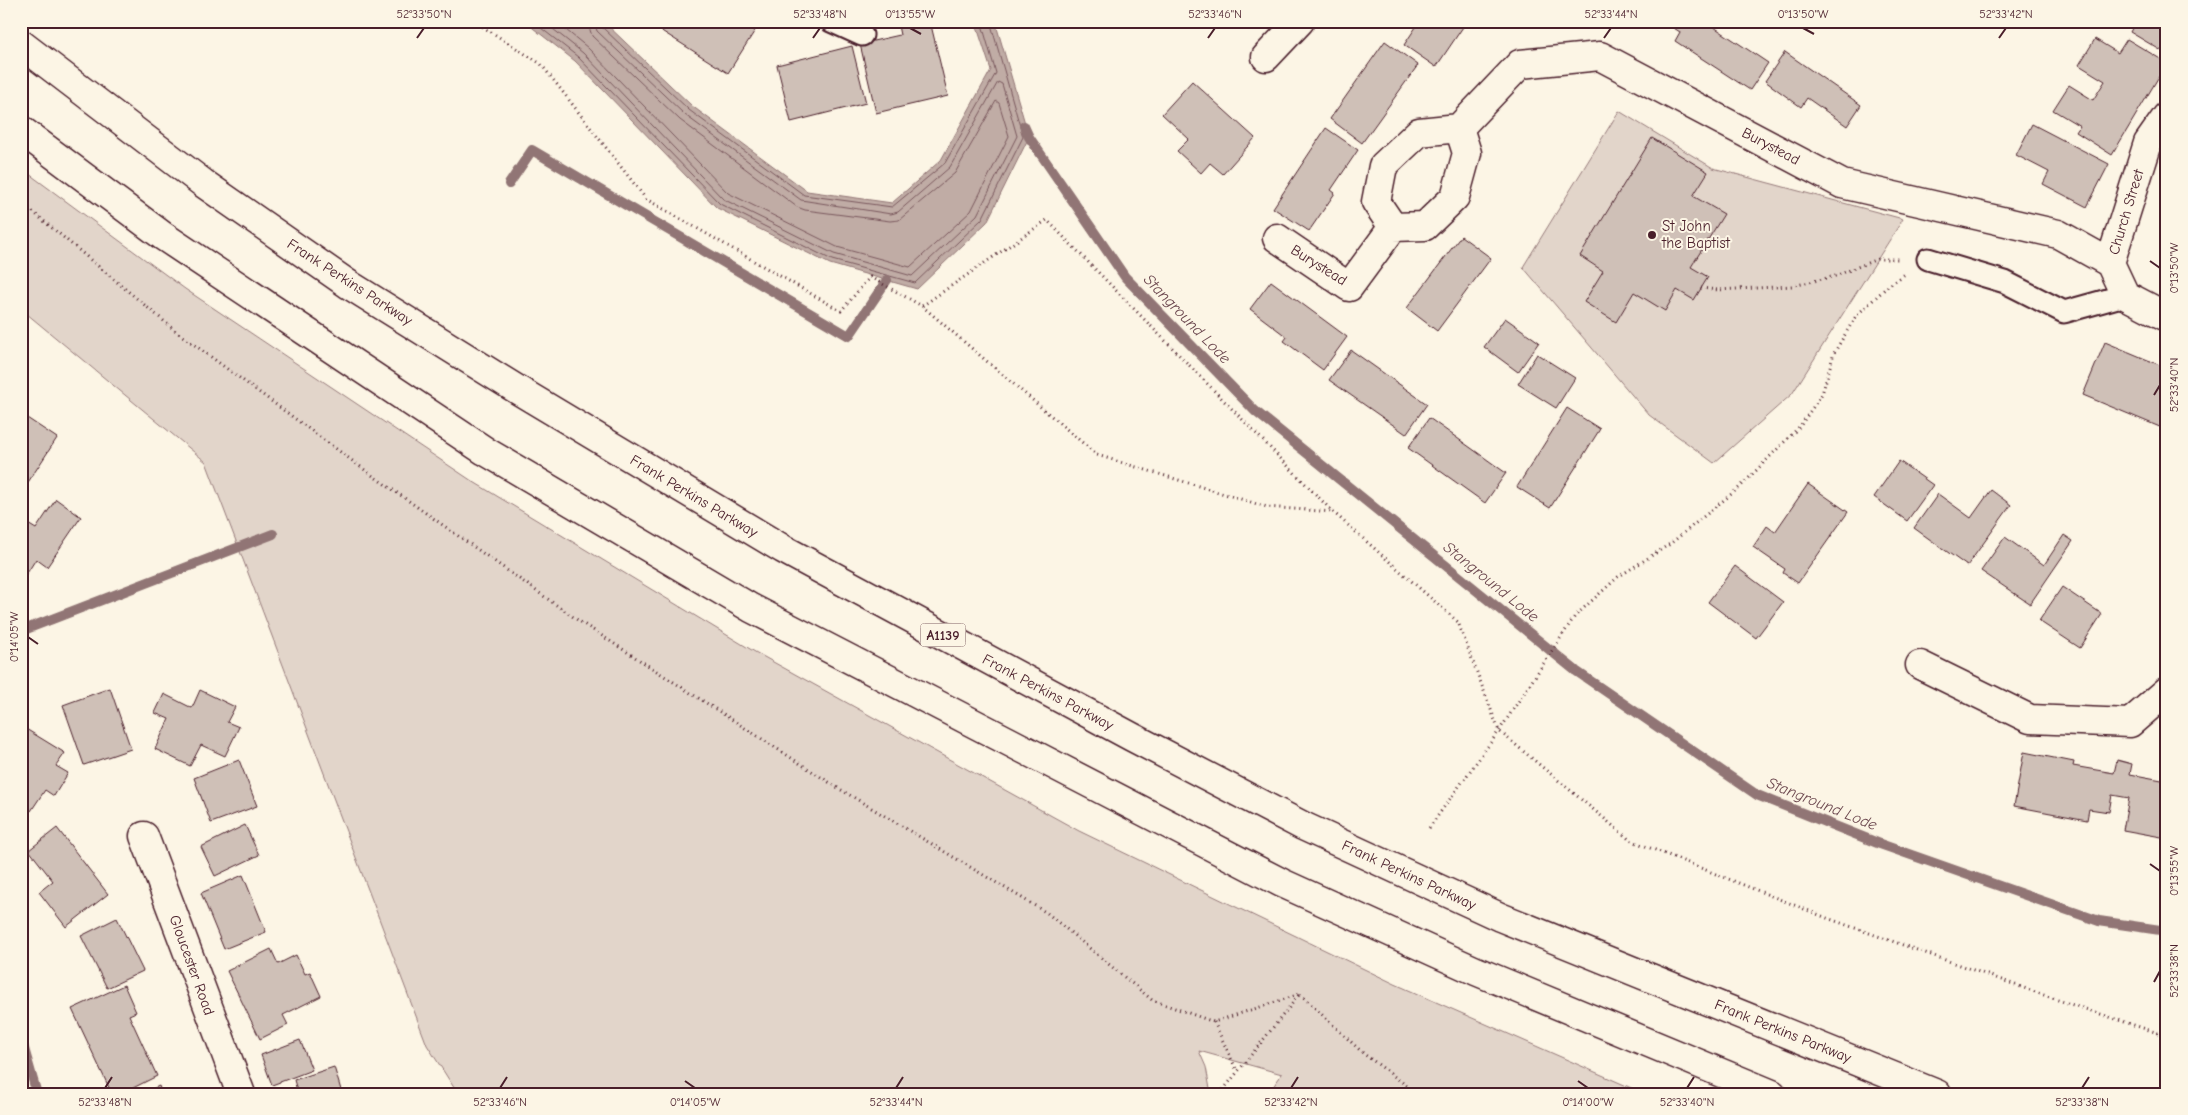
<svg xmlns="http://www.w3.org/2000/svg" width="2188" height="1115" font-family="'Comic Neue',sans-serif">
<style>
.green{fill:#e2d5ca;stroke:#967a7a}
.water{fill:#c0aca5;stroke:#917474}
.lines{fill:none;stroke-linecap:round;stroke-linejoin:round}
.shore{stroke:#79575c;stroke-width:1}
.stream{stroke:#917474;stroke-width:10}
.building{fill:#cfc0b7;stroke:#4a1f2b}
.service-casing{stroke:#4a1f2b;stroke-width:25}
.minor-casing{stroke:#4a1f2b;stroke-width:31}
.trunk-casing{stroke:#4a1f2b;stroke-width:31}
.path{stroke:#4a1f2b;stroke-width:3;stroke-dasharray:1 4;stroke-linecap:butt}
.service{stroke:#fcf5e5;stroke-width:21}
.minor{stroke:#fcf5e5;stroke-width:28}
.trunk{stroke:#fcf5e5;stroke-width:28}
.ticks{fill:none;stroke:#4a1f2b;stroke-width:2}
.poi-dot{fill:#4a1f2b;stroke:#fcf5e5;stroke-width:2}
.labels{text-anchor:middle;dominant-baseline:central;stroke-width:4;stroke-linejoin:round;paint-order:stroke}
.shield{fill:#fcf5e5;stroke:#7f5f63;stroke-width:1}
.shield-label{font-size:14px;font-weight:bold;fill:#4a1f2b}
.street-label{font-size:15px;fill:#4a1f2b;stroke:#fcf5e5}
.poi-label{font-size:15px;fill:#4a1f2b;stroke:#fcf5e5;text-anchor:start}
.water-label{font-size:16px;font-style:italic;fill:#6d4950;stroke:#fcf5e5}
.neatline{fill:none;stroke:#4a1f2b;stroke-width:2}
.ticks-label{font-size:12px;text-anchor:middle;fill:#4a1f2b}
</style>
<rect width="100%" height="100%" fill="#fcf5e5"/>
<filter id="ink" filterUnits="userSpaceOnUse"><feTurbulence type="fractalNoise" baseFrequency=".02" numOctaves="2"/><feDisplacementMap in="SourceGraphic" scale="10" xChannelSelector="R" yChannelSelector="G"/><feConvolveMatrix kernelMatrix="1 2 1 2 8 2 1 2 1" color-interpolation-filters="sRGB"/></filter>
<g filter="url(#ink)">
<!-- green -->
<path class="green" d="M1619 111 1713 168 1903 219 1792 394 1714 463 1649 415 1523 267Z
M21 168 185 289 472 481 755 652 1079 831 1395 984 1645 1094H1268L1282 1074 1199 1051 1206 1067 1210 1089 1206 1094H458L427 1045 206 462 21 309Z"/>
<!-- water -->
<path class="water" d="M524 21H603L692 106 807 191 892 203 941 160 991 70 975 21H995L1029 137 987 222 917 289 830 264 717 208 575 61Z"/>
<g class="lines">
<!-- shore -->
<path class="shore" d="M532 21 578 57 720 204 832 260 915 283 982 219 1023 137 990 21
M543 21 583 53 723 199 834 254 912 276 977 215 1017 136 1002 84 998 82 950 167 898 212 891 214 801 200 685 115 597 31 594 21
M555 21 588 48 728 193 837 247 910 267 971 211 1009 136 999 103 996 101 955 173 899 220 890 221 805 210 797 207 680 120 592 36 587 21
M600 21 602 27 689 110 804 195 892 207 945 163 996 73 981 21"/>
<!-- stream -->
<path class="stream" d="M1024 126 1029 137 1125 277 1255 411 1576 671 1757 795 1880 844 2099 921 2167 931
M509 184 532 150 849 336 887 280
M21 631 273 534
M21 1038 37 1094"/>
</g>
<!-- building -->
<path class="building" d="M665 21H761L728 73 660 30Z
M897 21H930L948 96 876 113 860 44 900 35Z
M1420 21H1467L1436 67 1404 45Z
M1663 21H1705L1768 63 1750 90 1675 41 1680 32Z
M2136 21H2167V54L2130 32Z
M2095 39 2118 53 2127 39 2167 63 2112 155 2076 132 2080 126 2053 110 2069 85 2093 100 2105 81 2079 65Z
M1385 41 1418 65 1362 143 1330 119Z
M852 46 866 103 791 122 777 65Z
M1785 52 1861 105 1847 126 1807 98 1801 107 1765 81Z
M1192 81 1255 138 1223 174 1210 163 1201 173 1177 151 1189 139 1162 114Z
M2032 124 2109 164 2087 207 2043 184 2049 172 2016 155Z
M1326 128 1358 150 1331 190 1335 193 1309 231 1273 208Z
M1652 138 1708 172 1693 196 1724 214 1691 267 1708 277 1694 300 1677 290 1665 311 1634 292 1616 322 1584 302 1603 271 1580 256Z
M1461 236 1491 258 1437 331 1407 308Z
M1271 281 1347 337 1323 370 1284 341 1287 337 1250 309Z
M1505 318 1539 342 1518 372 1484 347Z
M2105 342 2167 368V430L2083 395Z
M1351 350 1427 404 1406 434 1329 380Z
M1537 354 1575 378 1556 408 1518 384Z
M1567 408 1600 429 1550 508 1517 487Z
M21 414 57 438 21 493Z
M1429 418 1506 473 1485 503 1408 448Z
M1899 461 1933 485 1907 521 1874 497Z
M1808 484 1848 512 1798 583 1783 573 1785 569 1753 547 1767 526 1775 532Z
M1991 490 2011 505 1967 566 1914 528 1938 494 1971 518Z
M56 499 81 517 47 567 36 559 24 578 21 576V524L23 521 36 529Z
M2064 535 2073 541 2030 604 1981 571 2005 537 2044 565Z
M1735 566 1783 602 1756 638 1708 602Z
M2062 587 2102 614 2080 648 2039 621Z
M110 688 131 749 84 765 63 705Z
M200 690 235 707 227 722 239 727 225 756 201 745 190 766 155 749 169 719 155 713 164 694 192 708Z
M21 726 65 753 56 766 68 773 54 796 45 790 31 811 21 804Z
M2024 752 2074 762 2073 766 2114 773 2117 760 2132 764 2130 774 2167 781V838L2123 830 2129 798 2112 795 2109 812 2089 809 2087 820 2014 806Z
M239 760 257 806 211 823 194 778Z
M245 825 259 855 215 876 201 847Z
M57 828 108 894 66 927 39 892 53 881 29 850Z
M243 875 266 932 224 949 201 893Z
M117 918 143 971 107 988 81 936Z
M271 949 278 964 296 955 305 974 310 972 321 996 283 1015 288 1025 260 1039 227 971Z
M124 985 136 1012 129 1015 157 1076 121 1094H112L72 1009Z
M300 1040 312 1070 272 1085 261 1055Z
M334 1067 341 1090 331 1094H298L294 1080Z
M159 1086 162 1094H141Z"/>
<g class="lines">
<defs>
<path id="service" d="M831 21 862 35
M1928 259 2005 282 2064 312 2125 295"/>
<path id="minor" d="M1266 57 1300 21
M2167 116 2148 143 2110 263 2125 295 2167 317
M1459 128 1467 153 1455 197 1425 226 1393 227 1376 202 1383 166 1419 132 1459 128 1520 64 1600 56 1842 184 2058 234 2110 263
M1277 238 1349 287 1393 227
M1920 665 2030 719 2130 723 2167 691
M144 836 241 1094"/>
<path id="trunk" d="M21 44 203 183 348 284 518 390 783 549 1132 737 1303 826 1500 917 1937 1094
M21 130 163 236 485 451 751 608 1282 883 1476 971 1772 1094"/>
</defs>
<!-- service casing -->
<use href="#service" class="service-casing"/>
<!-- minor casing -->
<use href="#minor" class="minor-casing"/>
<!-- trunk casing -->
<use href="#trunk" class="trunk-casing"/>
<!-- path -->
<path class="path" d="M474 21 541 64 646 199 841 311 870 277 922 306 1047 220 1333 512 1458 622 1499 731 1630 840 1827 918 2055 999 2167 1036
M21 202 177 332 369 473 579 621 838 788 1047 913 1152 1000 1214 1022 1300 994
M1701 288 1718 290 1793 286 1835 276 1877 259H1900
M922 306 1097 455 1267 507 1333 512
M1429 828 1499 731 1575 616 1618 577 1670 544 1740 487 1800 426 1822 394 1834 353 1856 316 1888 286 1905 274
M1300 994 1364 1054 1418 1094
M1214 1022 1237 1071
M1220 1094 1299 995"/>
<!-- service -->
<use href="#service" class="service"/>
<!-- minor -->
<use href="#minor" class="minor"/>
<!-- trunk -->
<use href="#trunk" class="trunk"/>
</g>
</g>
<!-- ticks -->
<path class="ticks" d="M910 28 921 34M1803 28 1814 34M417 38 424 28M813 38 820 28M1208 38 1215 28M1604 38 1611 28M1999 38 2006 28M2150 261 2160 268M2154 395 2160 385M28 637 38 644M2150 864 2160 871M2154 982 2160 971M685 1081 695 1088M1578 1081 1588 1088M105 1088 112 1077M500 1088 507 1077M896 1088 903 1077M1291 1088 1298 1077M1687 1088 1694 1077M2082 1088 2089 1077"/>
<!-- markers -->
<circle class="poi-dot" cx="1652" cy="235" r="5"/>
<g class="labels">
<!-- shield labels -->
<rect class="shield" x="920.5" y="623.5" width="45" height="23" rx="4"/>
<g class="shield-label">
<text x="943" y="635">A1139</text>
</g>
<!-- street labels -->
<g class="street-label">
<text transform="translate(1771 146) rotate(28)">Burystead</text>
<text transform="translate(2126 212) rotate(-73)">Church Street</text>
<text transform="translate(1319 265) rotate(32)">Burystead</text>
<text transform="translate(350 282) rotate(33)">Frank Perkins Parkway</text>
<text transform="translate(694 496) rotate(31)">Frank Perkins Parkway</text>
<text transform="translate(1048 692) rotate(28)">Frank Perkins Parkway</text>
<text transform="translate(1409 875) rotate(25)">Frank Perkins Parkway</text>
<text transform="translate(192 965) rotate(70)">Gloucester Road</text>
<text transform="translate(1783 1031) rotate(22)">Frank Perkins Parkway</text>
</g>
<!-- poi labels -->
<g class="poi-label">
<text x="1662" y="226">St John<tspan x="1662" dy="17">the Baptist</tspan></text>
</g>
<!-- water labels -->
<g class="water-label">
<text transform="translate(1187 319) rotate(46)">Stanground Lode</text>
<text transform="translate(1491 582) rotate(39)">Stanground Lode</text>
<text transform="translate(1822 804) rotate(22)">Stanground Lode</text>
</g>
</g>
<!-- margin -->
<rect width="2188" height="1115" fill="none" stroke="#fcf5e5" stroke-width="55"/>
<rect x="28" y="28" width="2132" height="1060" class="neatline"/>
<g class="ticks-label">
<text x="424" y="18">52°33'50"N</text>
<text x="820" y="18">52°33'48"N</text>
<text x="910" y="18">0°13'55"W</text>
<text x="1215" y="18">52°33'46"N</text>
<text x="1611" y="18">52°33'44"N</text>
<text x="1803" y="18">0°13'50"W</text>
<text x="2006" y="18">52°33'42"N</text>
<text transform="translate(2174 268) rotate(-90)" y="4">0°13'50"W</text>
<text transform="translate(2174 385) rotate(-90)" y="4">52°33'40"N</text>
<text transform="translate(14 637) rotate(-90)" y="4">0°14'05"W</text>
<text transform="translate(2174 871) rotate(-90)" y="4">0°13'55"W</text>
<text transform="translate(2174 971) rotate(-90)" y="4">52°33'38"N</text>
<text x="105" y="1106">52°33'48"N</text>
<text x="500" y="1106">52°33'46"N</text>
<text x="695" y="1106">0°14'05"W</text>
<text x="896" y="1106">52°33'44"N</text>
<text x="1291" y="1106">52°33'42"N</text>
<text x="1588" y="1106">0°14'00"W</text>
<text x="1687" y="1106">52°33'40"N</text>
<text x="2082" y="1106">52°33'38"N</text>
</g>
</svg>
